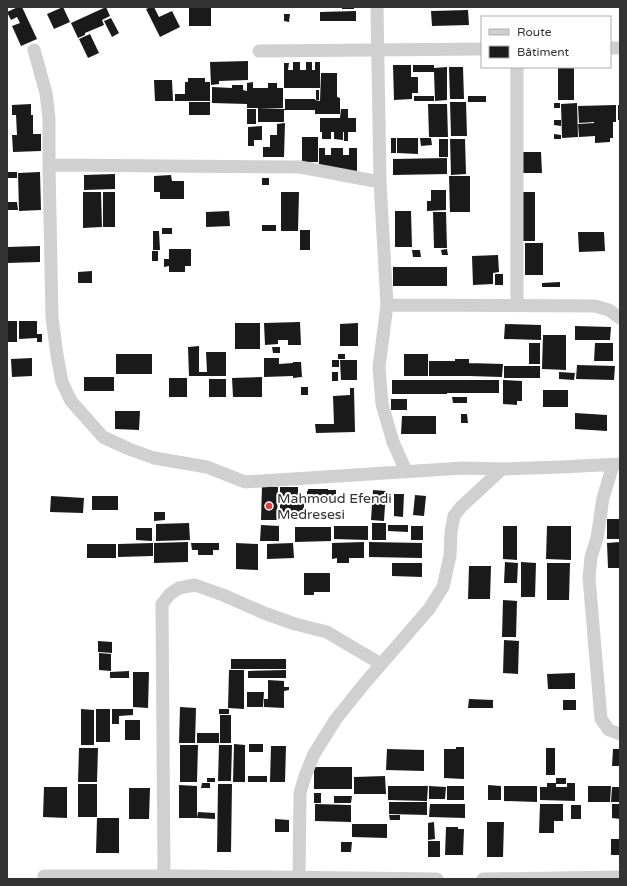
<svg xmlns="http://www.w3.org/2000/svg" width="627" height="886" font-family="'Varela Round',sans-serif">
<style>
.building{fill:#1a1a1a}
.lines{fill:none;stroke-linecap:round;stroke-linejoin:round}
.minor{stroke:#d0d0d0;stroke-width:13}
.poi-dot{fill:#e63946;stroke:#fff;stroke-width:1.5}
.labels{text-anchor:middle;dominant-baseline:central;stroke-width:4;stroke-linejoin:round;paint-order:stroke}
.poi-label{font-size:14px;fill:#333;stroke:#fff;text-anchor:start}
</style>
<rect width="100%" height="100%" fill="#fff"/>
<!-- building -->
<path class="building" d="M18 7H22L37 39 21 46 12 26 20 23 17 17 11 20 7 12Z
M63 7 70 22 54 29 47 14Z
M106 7 110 16 102 20 104 25 85 33V35L78 38 71 23Z
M151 7H154L159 17 172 11 180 27 160 37 146 9Z
M189 7H211V26H189Z
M342 7H354V9H342Z
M468 10 469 25 432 26 431 11Z
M356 11V21H320V12Z
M284 14H290L289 22 284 21Z
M111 18 119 33 112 37 104 21Z
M90 34 99 53 88 58 79 39Z
M248 61V80L219 81V84L211 85 210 62Z
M293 62H300V70H306V62H312V70H315V62H320V88H284V63H289L288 70H293Z
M393 65H411V77H418V93H412V99L394 100Z
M413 65H434V68L447 67V100L435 101 434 72H413Z
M449 67H463L464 99H450Z
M558 67H574V100H558Z
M321 73H337V97L340 98V114H315V103V110H284V122H258V108L285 109V99H315V100L320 101Z
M188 78H205V82H210V101H175V94H185V82H188Z
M154 80H172L173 101H155Z
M253 82V88H268V83H277V88H283V108H247V104L212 103V87L232 88V85H243V90L247 91V83Z
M316 90H319V100H316Z
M414 96H434V101H414Z
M468 96H486V102H468Z
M189 102H210V115H189Z
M450 102H466L467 136H451Z
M554 103H560V108H554Z
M577 103 578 137 562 138 561 104Z
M31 104V115H33V134H41V151L13 152 12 135H17L16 115H12V105Z
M428 104H447L448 137H429Z
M616 105V122H613V138H610V142L595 143V136L579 137 578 124 594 123V128V122L579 123 578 106Z
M618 105H620V120H618Z
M247 109H256V124H247Z
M341 109H348V118H356V132H348V141H344V132H343V140L334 139V132H331V139H322V132H320V118H340Z
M554 120H561V126L554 125Z
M285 123 284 157H263V147H270V135H277V124Z
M262 126V140H254V146H248V127Z
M554 134 561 135V139H554Z
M302 137H318V162H302Z
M391 138H396V153H391Z
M397 138H418V154L397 153Z
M420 138H431L432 145 421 146Z
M439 139H448V157H439Z
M450 139H465L466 174 451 175Z
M319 148H325V155H331V148H343V155H349V148H357V175L319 170Z
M523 152H541L542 173H523Z
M447 158V174L393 175V159Z
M7 172H17V178H7Z
M40 172 41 210 19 211 18 173Z
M115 174V189L84 190V175Z
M171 175 172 181H184V199H160V192H154V176Z
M449 176H470V212H450Z
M262 178H269V185H262Z
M431 190H446V210L427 211V201H431Z
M83 192H101L102 227 83 228Z
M103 192H115V227H103Z
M281 192H299L298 231H281Z
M522 192H535V241H522Z
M7 202H17L18 210H7Z
M229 211 230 226 206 227V212Z
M395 211H411L412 247H395Z
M433 212H446L447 248H434Z
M262 225H276V231H262Z
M162 228H172V234H162Z
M300 230H310V250H300Z
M153 231H159L160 250H153Z
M578 232H604L605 251 579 252Z
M525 243H543V275H525Z
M40 246V262L7 263V247Z
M169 249H191V266H185V272H169V266L164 267V259H169Z
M447 249 448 255H442L441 250Z
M412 250H420L421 257H413Z
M152 251H158V261H152Z
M498 255 499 272 493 273V284L473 285 472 256Z
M393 267H447V286H393Z
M92 271V283H78V272Z
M495 274H503V285H495Z
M560 282V287H542V283Z
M7 321H17V342H7Z
M19 321H37V334H42V342H37V338L19 339Z
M300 322 301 345H288V340H278V344L265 345 264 323Z
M235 323H260V349H235Z
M358 323V346H340V324Z
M505 324 541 325V340L504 339Z
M575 326 611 327 610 340H575Z
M543 335H566V370L542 369Z
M529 343H540V364H529Z
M595 343H613V361H594Z
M199 346V372H207L206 352H226V376H189L188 347Z
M272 347H280V353H273Z
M116 354H152V374H116Z
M338 354H345V359H338Z
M404 354H428V376H404Z
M32 358V376L12 377 11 359Z
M264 358H279V364L293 363V362H301L302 377 293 378V376L264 377Z
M455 359H469V376H429V361H455Z
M332 360H339V367H332Z
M340 360H357V380H341Z
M469 363 503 364 502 377 469 376Z
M577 365 615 366 614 380 576 379Z
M504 366H540V378H504Z
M332 372H338V381H332Z
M559 372 575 373 574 380 559 379Z
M84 377H114V391H84Z
M262 377V397H233L232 378Z
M169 378H187V397H169Z
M209 379H226V397H209Z
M392 380H447V394H392Z
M447 380H499V393H447Z
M503 380 522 381V401H517V405L503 404Z
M301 387H308V395H301Z
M350 388H354L355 432 316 433 315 424H334L333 396 350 395Z
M543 390H568V407H543Z
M452 397H467V403H453Z
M391 399H407V410H391Z
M115 411H140L139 430 115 429Z
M575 413 607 415V431L575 429Z
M461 414H467L468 423H461Z
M402 416H436V434H401Z
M262 486 278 487 277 520H261Z
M280 487H298V503H304V518H280Z
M308 489H328V490H336V503L307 504V491H308Z
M373 490 386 491 384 521 371 520Z
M394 494H404L403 517 394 516Z
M415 495 426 496 424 516 413 515Z
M51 496 84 498 83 513 50 512Z
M92 496H118V510H92Z
M154 512H165V520L154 521Z
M607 519H620V539H607Z
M189 523 190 540 156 541V524Z
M372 523H386V540H372Z
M261 525 279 526V541H260Z
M388 525H408V532L388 531Z
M334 526H368V540L334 539Z
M411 526H423V540H411Z
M503 526H517V560L503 559Z
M547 526H571V560L546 559Z
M295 527H331V541L295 542Z
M136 528H152V541L136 540Z
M188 542V562L154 563V543Z
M364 542V558H349V563H337V558L332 559V543Z
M369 542 422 543V558L369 557Z
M620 542V568H608L607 543Z
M153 543V556L118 557V544Z
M191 543H219V550H213V555H198V550H192Z
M236 543 258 544V570L236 569Z
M293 543 294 558 267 559V544Z
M87 544H116V558H87Z
M505 562 518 563 517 583H504Z
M521 562 536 563 535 597H521Z
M392 563H422V577L392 576Z
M547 563H570L569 600H547Z
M469 566H491L490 599H468Z
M304 573H330V592H314V595H304Z
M503 600 517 601 516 637H502Z
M504 640 519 641 518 674 503 673Z
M98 641 112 642V653L98 652Z
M99 653 111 654V671L99 670Z
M231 659H286V669H231Z
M229 670H244V709L228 708Z
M286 670V678H248V671Z
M129 671V678H110V672Z
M133 672H149L148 708 133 707Z
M575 673V689H548L547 674Z
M268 680 284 681V687H289V690L284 691V708L264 707V699H268Z
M247 692H264L263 707H247Z
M469 699 493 700V708H468Z
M563 700H576V710H563Z
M180 707 196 708 195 743H179Z
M81 709 94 710V745H81Z
M96 709H110V742H96Z
M112 709H133V715L119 716V724H112Z
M219 709H229V714H219Z
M220 715H231V743H220Z
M125 720H140V740H125Z
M197 733H219V743H197Z
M234 744 245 745V782H233Z
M249 744H263V752H249Z
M180 745H198L197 782H180Z
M219 745H232L231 781H218Z
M271 746H286L285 782H270Z
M456 747H464V779L444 778V749H456Z
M79 748H98L97 782H78Z
M546 748H555V775H546Z
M387 749 424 750V771L386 770Z
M613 749H620V766H612Z
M314 767H352V789H314Z
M248 776H267V782H248Z
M385 776 386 794H354V777Z
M207 778H215V782H207Z
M556 778H566V784H556Z
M202 783H210V788H201Z
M547 783H556V787H567V783H575V801L540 800V787H547Z
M78 784H97V817H78Z
M218 784H232L231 852H217Z
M179 785 197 786V818H179Z
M488 785 501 786V800H488Z
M388 786H428L427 801 388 800Z
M429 786 446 787 445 799H429Z
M447 786H464V800H447Z
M504 786H537V802L504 801Z
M588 786H611L610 802H588Z
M44 787H67V818L43 817Z
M612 787H620V802H611Z
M129 788H150L149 819H129Z
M314 793H321V803H314Z
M334 796H352L351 803H334Z
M389 802H427V815L389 814Z
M315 804 351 805V822L315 821Z
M430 804H465V818L429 817Z
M540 804H563V821H554V833H539Z
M612 804H620V819L612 818Z
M571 805H581V819H571Z
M198 812 215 813V819L197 818Z
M389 815H400V820H390Z
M97 818H119V853H96Z
M275 819 289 820V832H275Z
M434 822 435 839 428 840V823Z
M487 822H504L503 857H487Z
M352 824H387V838L352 837Z
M446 827H458V829H464L463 855H445Z
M611 839H620V855H611Z
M428 841H440V857H428Z
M341 842H352L351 852H341Z"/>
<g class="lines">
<!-- minor -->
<path class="minor" d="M377 7 380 182 387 305 379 367 382 404 393 442 406 471
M610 48H620
M34 50 46 93 49 119V165L52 318 57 355 62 382 71 401 103 437 129 449 154 458 207 467 245 482 463 468 502 469 561 467 620 464
M259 51 482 49
M517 67V305
M49 165 300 167 380 182
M387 305 595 306 609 310 620 318
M613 465 603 498 597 538 591 557 589 578 601 719 609 730 620 734
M44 876H181L437 879
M164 876 162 604 170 594 179 588 195 585 223 595 264 613 295 624 327 632 342 641 381 664
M299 877 300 793 305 776 314 754 336 719 364 684 429 609 443 587 450 556 451 532 454 516 461 507 502 469
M483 879 620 877"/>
</g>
<!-- markers -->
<circle class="poi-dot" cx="269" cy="506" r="4"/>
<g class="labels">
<!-- poi labels -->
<g class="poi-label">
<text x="277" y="498">Mahmoud Efendi<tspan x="277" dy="16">Medresesi</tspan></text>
</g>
</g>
<!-- border -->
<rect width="627" height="886" fill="none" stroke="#333333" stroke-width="16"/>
<!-- legend -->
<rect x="481" y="16" width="130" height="52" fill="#ffffff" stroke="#adadad"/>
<rect x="489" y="29" width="20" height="6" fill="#d0d0d0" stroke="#adadad"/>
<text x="517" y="36" font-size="12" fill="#333333">Route</text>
<rect x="489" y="46" width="20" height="12" fill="#1a1a1a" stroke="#adadad"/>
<text x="517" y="56" font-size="12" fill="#333333">Bâtiment</text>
</svg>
